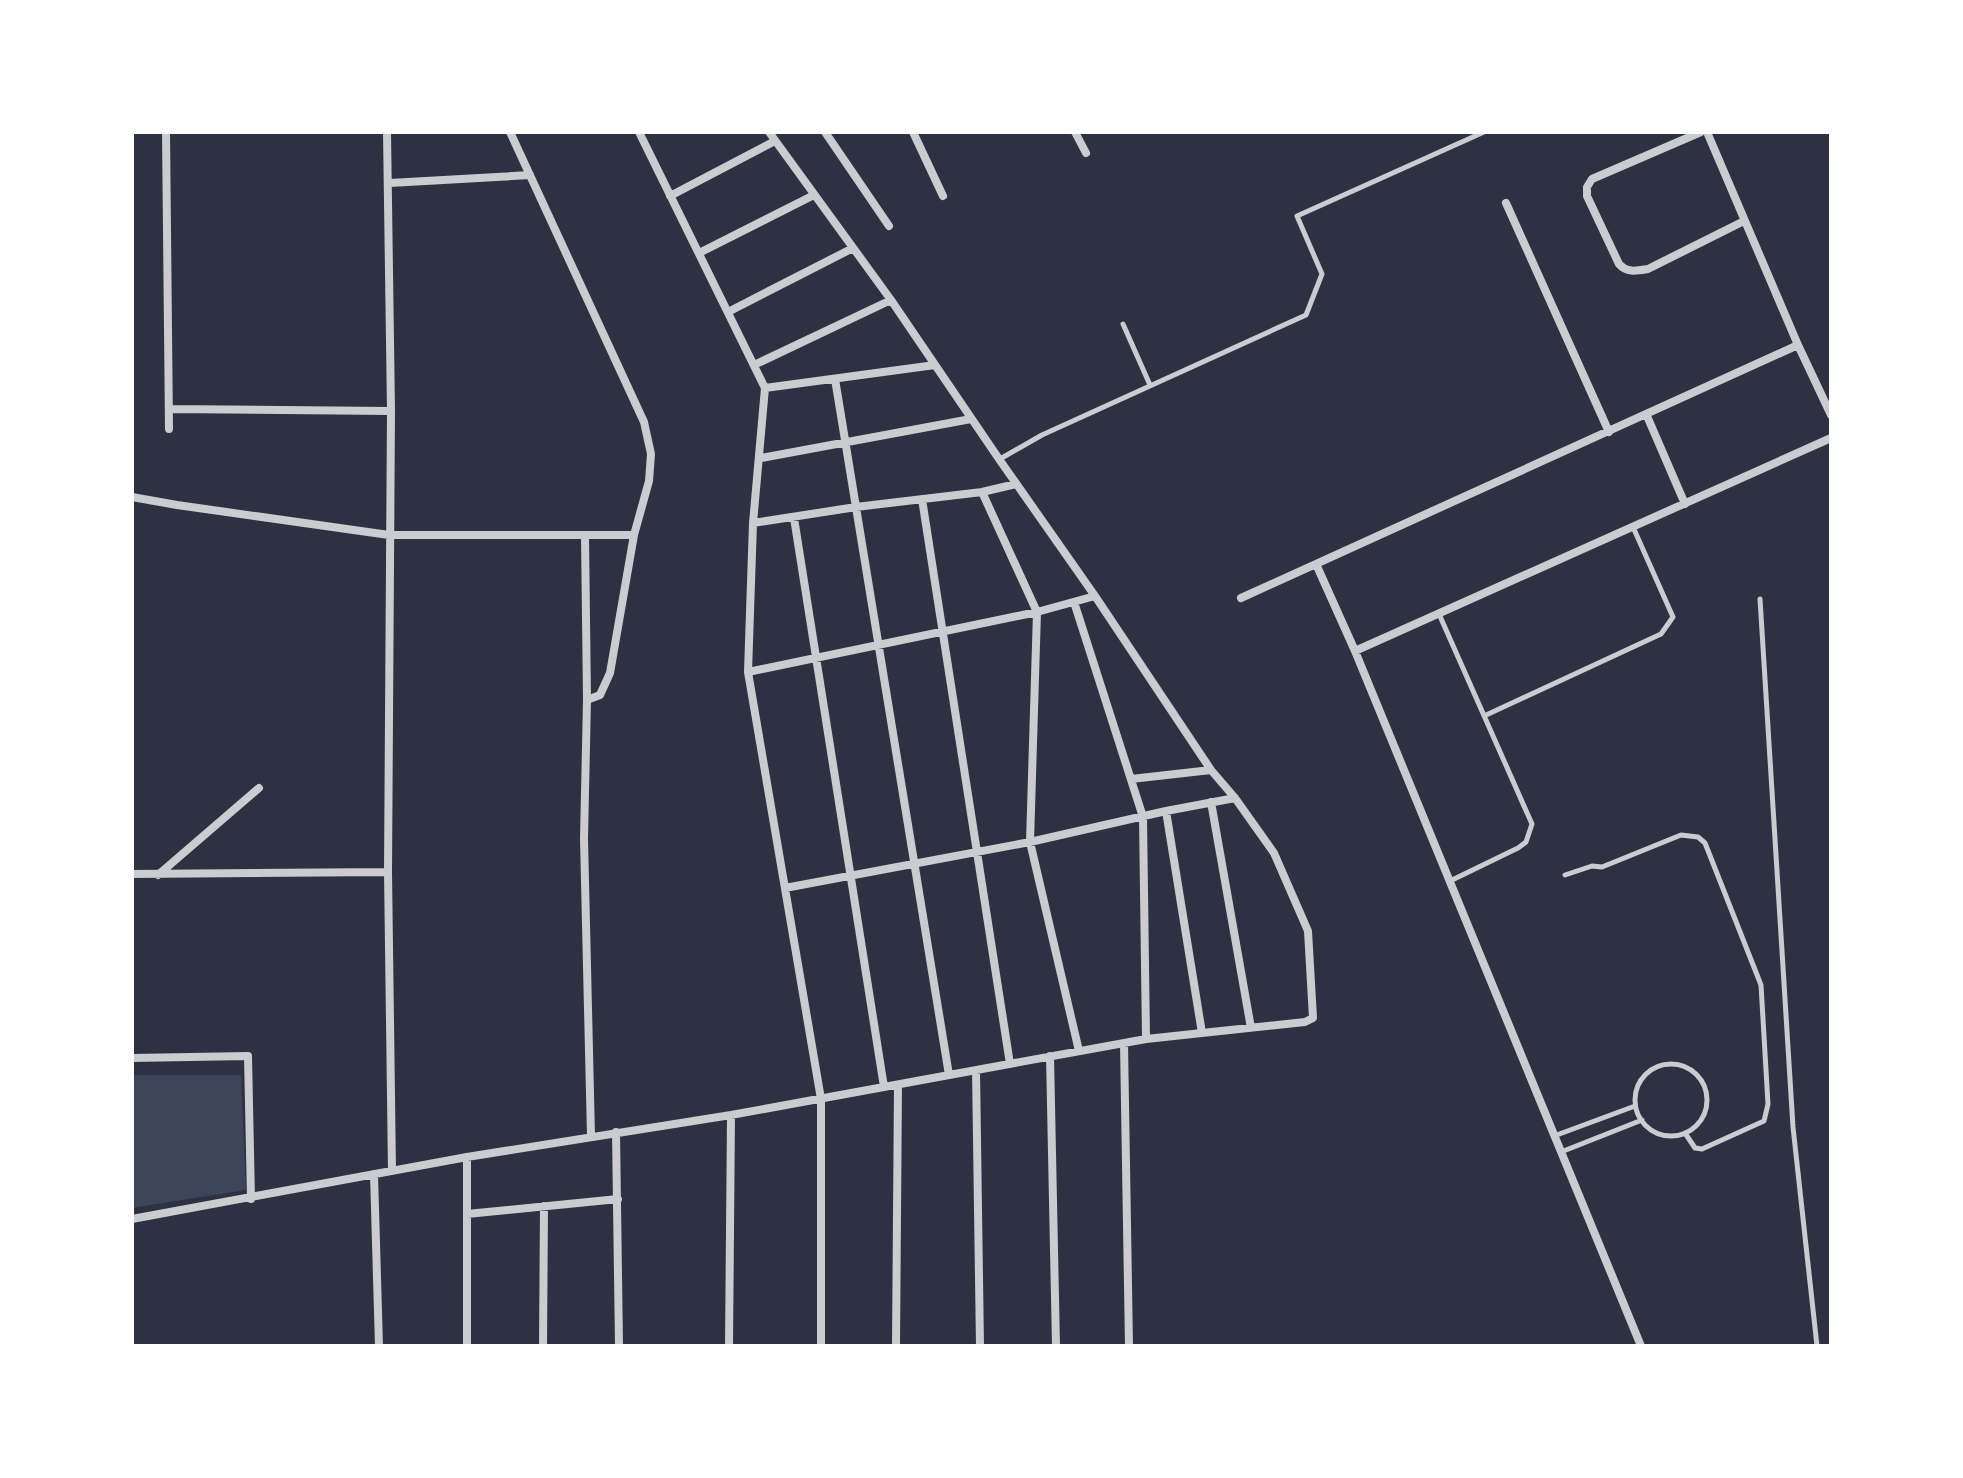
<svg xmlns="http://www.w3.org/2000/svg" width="1963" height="1478" font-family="Jost,sans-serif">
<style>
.green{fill:#3c4559}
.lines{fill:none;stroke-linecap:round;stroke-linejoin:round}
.service{stroke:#caccd0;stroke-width:5}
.minor{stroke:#caccd0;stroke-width:8}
</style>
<rect width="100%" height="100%" fill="#2d3142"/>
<!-- green -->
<path class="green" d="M132 1075H241L246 1190 132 1208Z"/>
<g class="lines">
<!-- service -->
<path class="service" d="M1123 324 1150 385
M1000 459 1042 435 1306 315 1322 274 1297 216 1484 132
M1760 599 1793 1127 1817 1346
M1439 614 1532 824 1526 842 1518 848 1450 881
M1484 716 1661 634 1673 617 1633 527
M1565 875 1592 866 1602 867 1681 835 1698 837 1705 843 1761 985 1768 1104 1764 1121 1702 1149 1695 1148 1685 1133
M1635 1100a36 36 0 1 1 72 0a36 36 0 1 1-72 0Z
M1554 1136 1635 1106
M1561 1152 1642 1120"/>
<!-- minor -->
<path class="minor" d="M166 132 169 429
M387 132 391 411 388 872 392 1171
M510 132 644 422 651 454 649 481 634 535 610 673 600 695 587 700 584 839 591 1136
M639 132 765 388 753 523 748 672 821 1099V1346
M825 132 889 226
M913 132 943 196
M1075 132 1086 153
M1701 132 1592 179 1587 187V196L1619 264C1627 273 1636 271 1648 269L1744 221
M1707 132 1798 345 1831 415
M390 183 530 175
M670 196 775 141
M1506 203 1609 432
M699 253 814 195
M728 312 853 248
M754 365 891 300
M835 379 949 1075
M765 388 935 365
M171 409 391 411
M1647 416 1685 504
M761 458 971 419
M982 492 1037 612 1030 842 1079 1051
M132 497 177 505 389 535H634
M922 499 1010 1064
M794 518 884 1087
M753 523 856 507 982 492 1016 484
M585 536 587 700
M1316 564 1355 651 1641 1346
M1241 598 1798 345
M1074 602 1143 817 1146 1039
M1355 651 1831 438
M748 672 1037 612 1095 596
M1131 779 1211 770
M1211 802 1251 1028
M1166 811 1202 1033
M132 874 388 872
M158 875 259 788
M785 888 1030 842 1166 811 1235 798
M1124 1043 1129 1346
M1050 1056 1056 1346
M132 1058 248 1056 251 1199
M976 1070 980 1346
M616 1132 619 1346
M467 1157V1346
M374 1174 379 1346
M467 1214 618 1199
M132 1219 467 1157 731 1115 1146 1039 1305 1022 1313 1018 1308 931 1274 853 1235 798 1211 770 1095 596 999 459 891 300 769 132
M543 1346 544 1206
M729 1346 731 1115
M896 1346 898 1085"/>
</g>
<!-- border -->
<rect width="1963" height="1478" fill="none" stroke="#ffffff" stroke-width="268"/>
</svg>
